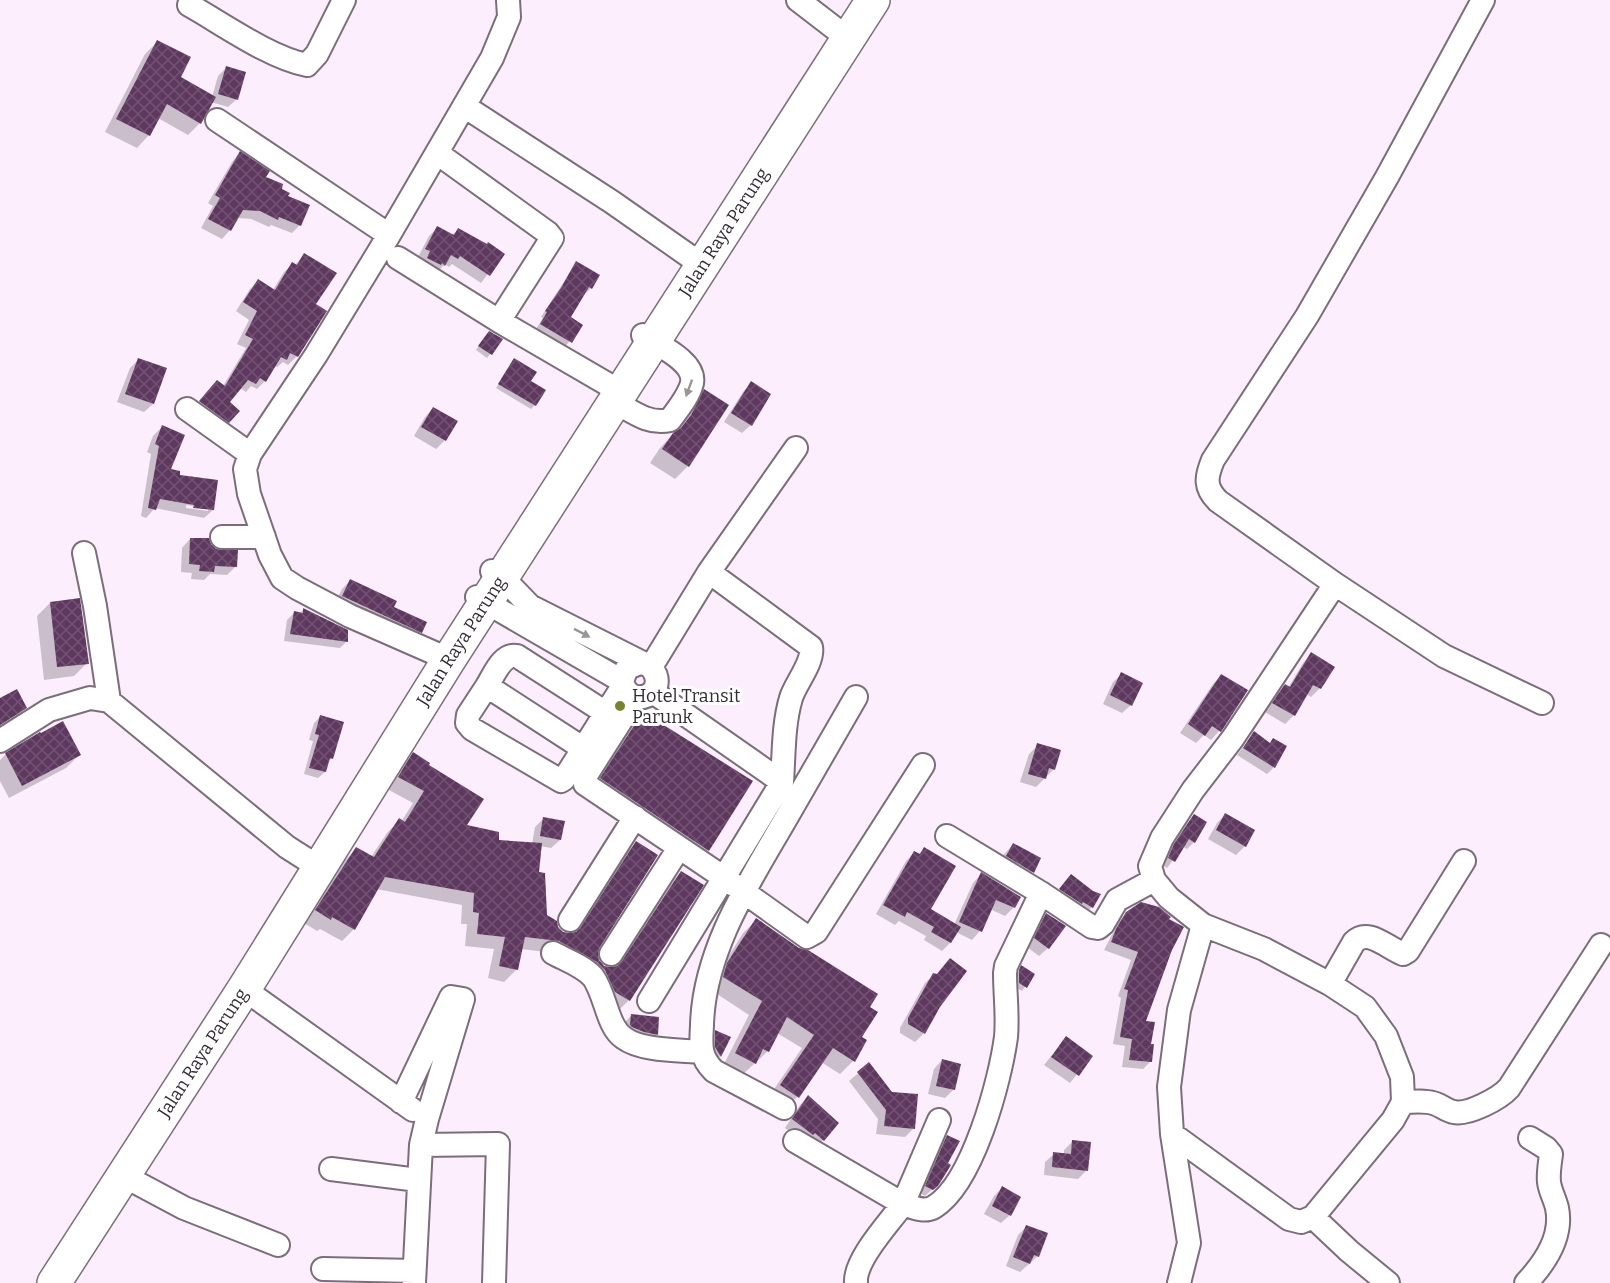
<svg xmlns="http://www.w3.org/2000/svg" width="1610" height="1283" font-family="Bitter,serif">
<style>
.shadow{fill:#0003;fill-rule:evenodd}
.building{fill:url(#building-cross-hatch)}
.lines{fill:none;stroke-linecap:round;stroke-linejoin:round}
.minor-casing{stroke:#7b6e7a;stroke-width:26}
.highway-casing{stroke:#7b6e7a;stroke-width:36}
.minor{stroke:#fff;stroke-width:22}
.highway{stroke:#fff;stroke-width:33}
.oneway{fill:#999699}
.poi-dot{fill:#798330;stroke:#fff;stroke-width:2}
.labels{text-anchor:middle;dominant-baseline:central;stroke-width:6;stroke-linejoin:round;paint-order:stroke}
.street-label{font-size:18px;fill:#332d33;stroke:#fff}
.poi-label{font-size:18px;fill:#332d33;stroke:#fff;text-anchor:start}
</style>
<defs>
<pattern id="building-cross-hatch" width="8" height="8" patternUnits="userSpaceOnUse" patternTransform="scale(1.5)"><rect width="8" height="8" fill="#5e385f"/><path d="M0 0l8 8M0 8l8-8" fill="none" stroke="#725373"/></pattern>
</defs>
<rect width="100%" height="100%" fill="#fceefc"/>
<!-- shadow -->
<path class="shadow" d="M157 42 179 78 212 97 218 76 226 68 237 99 228 107 211 102 200 123 188 135 158 118 149 135 137 148 105 132 145 54Z
M240 153 286 197 300 225 292 233 271 225 269 227 251 219 238 218 230 230 222 239 201 228 213 206 208 203 232 162Z
M437 228 452 235 458 230 503 254 481 283 452 264 449 267 445 264 436 273 420 266 423 260 418 257 429 236Z
M304 255 314 305 325 311 297 356 288 365 283 362 277 367 274 366 265 381 257 389 251 386 246 392 240 388 227 403 228 422 220 430 192 410 209 390 223 386 246 348 237 344 249 320 236 311 250 289 259 281 273 290 284 272 293 264 295 265Z
M576 263 591 288 586 293 584 292 569 318 581 326 565 347 536 329 543 318 541 317Z
M485 336 501 340 487 358 476 350Z
M139 359 165 369 153 404 144 412 117 402 130 368Z
M511 363 529 381 535 405 531 409 496 388Z
M751 383V425L742 433 724 422 743 392Z
M704 391 688 466 675 479 650 463 660 448 678 429 691 404Z
M433 408 445 440 436 449 414 436 425 417Z
M162 427 169 470 213 510 204 518 155 508 146 518 141 516 151 454 147 452 153 436ZM186 505 208 508V511L186 508Z
M190 539 236 566 227 575 210 574 204 580 191 579 192 573 181 572 182 548Z
M350 581 392 608 421 632 412 640 334 605 342 589Z
M50 603 87 663 74 676 44 680 37 616Z
M303 610 346 642 340 648 284 641 287 620 294 613 299 614Z
M1311 654 1332 667 1320 688 1311 697 1306 694 1294 715 1285 724 1265 712 1276 695 1285 686 1288 688 1303 663Z
M1122 674 1131 705 1122 713 1103 704 1113 682Z
M1221 676 1246 690 1219 731 1211 740 1204 735 1196 743 1180 733 1213 684Z
M0 700 25 708 17 716 0 727Z
M643 714 751 781 708 850 690 868 584 796 625 731Z
M320 717 332 758 327 763 325 772 318 778 304 774 313 741 309 740 314 723Z
M1254 733 1269 744 1273 739 1285 746 1274 767 1267 774 1237 755Z
M1038 745 1054 769 1036 787 1020 782 1029 754Z
M6 754 79 755 66 768 9 798 0 781V760Z
M413 754 427 766 465 826 498 841 532 844 535 827 544 818 560 840 551 848 540 846 537 873 546 916 563 933 574 934 624 855 636 843 598 946 597 960 603 967 615 968 669 885 681 872 701 886 629 1000 616 1013 593 982 546 952 521 949 516 970 504 982 488 978 494 949 465 946 467 924H461L462 905 376 889 354 929 342 941 320 929 317 931 304 923 344 861 356 849 371 857 387 833 399 820 401 822 413 803 387 789 401 767Z
M1225 815 1245 846 1236 855 1208 839 1217 823Z
M1194 816V842L1187 849 1183 847 1167 868 1162 865 1167 853 1187 823Z
M1013 845 1032 872 1024 880 998 865 1005 853Z
M924 849 929 910 954 925 973 883 981 874 1014 907 1005 916 990 909 980 931 972 940 956 932 950 943 942 951 924 940 926 936 899 921 895 925 876 914 906 861 914 853 918 855Z
M1068 880 1092 907 1088 911 1057 893Z
M1127 913 1167 920 1171 949 1144 1022 1149 1045 1150 1062 1143 1069 1122 1067 1125 1046 1113 1044 1121 998 1118 996 1131 960 1104 950 1119 921Z
M1047 915 1048 948 1039 956 1027 947 1038 923Z
M757 920 868 1008 853 1061 840 1074 821 1062 797 1097 784 1110 768 1098 802 1048 777 1033 768 1051 741 1076 723 1066 749 1015 711 990 715 978 743 933Z
M950 960 939 1006 924 1033 915 1042 900 1033V1028L925 983 934 974 936 975Z
M1022 967 1033 974 1022 991 1015 987 1016 975Z
M631 1016 656 1034 648 1043 623 1024Z
M716 1032 729 1038 720 1056 711 1065 707 1040Z
M1066 1038 1091 1057 1070 1083 1044 1065Z
M942 1060 954 1089 945 1098 928 1094 934 1069Z
M869 1064 913 1129 905 1137 876 1134 878 1119 849 1081Z
M808 1097 823 1140 815 1148 804 1143 785 1128 800 1105Z
M948 1136 946 1164 937 1185 925 1196 920 1193 941 1143Z
M1073 1141 1087 1170 1078 1179 1044 1175 1045 1162 1054 1154 1064 1155V1150Z
M1002 1188 1010 1215 1001 1223 984 1214 994 1196Z
M1026 1227 1038 1256 1020 1272 1006 1266 1018 1235Z"/>
<!-- building -->
<path class="building" d="M157 40 191 57 181 77 216 97 201 124 167 104 150 136 116 119Z
M226 66 246 72 238 100 218 94Z
M240 151 270 171 266 177 283 184 282 189 290 193 288 196 310 205 301 226 279 217 278 220 260 211 243 210 231 231 208 219 220 198 215 195Z
M437 226 454 235 458 228 487 244 488 242 505 254 490 276 460 256 458 259 451 255 445 266 442 263 441 265 427 258 430 251 425 249Z
M304 253 337 273 316 304 327 311 298 357 290 353 287 360 281 357 266 382 260 378 256 384 248 380 230 402 240 411 229 423 199 401 217 380 225 386 253 339 245 335 257 311 243 302 258 279 275 290 292 262 297 265Z
M576 261 600 275 592 289 589 287 571 317 583 325 572 343 540 324 547 312 545 311 561 288Z
M489 331 503 339 492 355 478 346Z
M138 358 167 368 154 404 125 394Z
M514 358 537 372 531 381 546 390 536 406 498 384Z
M751 381 771 394 752 426 731 413Z
M704 389 729 405 689 467 662 449 673 433 681 428 691 415Z
M433 407 458 421 446 441 421 427Z
M162 425 185 435 171 469 180 471V475L218 480 214 510 193 508 194 505 160 499 156 510 148 508 159 446 155 444Z
M190 538H209L211 544 216 549 238 550 237 567 215 566 214 572 199 571 200 565 189 564Z
M350 579 397 601 394 607 427 622 422 633 342 596Z
M80 598 89 664 57 667 50 602Z
M303 608 348 630V642L290 634 294 611 303 613Z
M1311 652 1335 667 1321 689 1313 685 1295 716 1272 703 1285 684 1290 687Z
M1121 672 1143 683 1132 706 1110 695Z
M1221 674 1248 690 1221 732 1212 726 1205 736 1188 724Z
M17 689 27 708 0 725V698Z
M643 712 753 781 709 851 600 778Z
M320 715 344 722 333 759 330 758 326 772 309 768 319 735 315 734Z
M63 721 81 755 22 786 5 753 40 732 41 733Z
M1254 731 1270 743 1273 738 1287 746 1275 768 1243 748Z
M1037 743 1061 750 1055 770 1049 768 1046 779 1028 774Z
M413 752 430 763 429 765 484 799 467 825 499 832V840L542 843 539 872 545 873 547 915 557 921 558 927 563 932 569 933 576 932 581 927 636 841 658 855 600 947 598 953 599 960 604 966 611 967 617 966 622 961 681 871 704 885 630 1001 615 992 605 970 597 962 559 941 525 937 518 970 499 966 505 937 477 934 479 913 473 912 474 893 385 877 355 930 332 917 331 920 315 910 356 847 374 857 399 818 405 822 424 791 398 777Z
M1225 813 1255 830 1246 847 1216 830Z
M1194 814 1207 822 1195 843 1189 839 1175 862 1168 858 1174 844Z
M543 817 565 821 561 840 540 836Z
M1013 843 1041 858 1034 873 1006 856Z
M924 847 956 866 931 909 961 927 951 943 931 932 934 927 907 912 905 917 883 905 914 851 920 854Z
M981 872 1021 897 1015 908 996 900 982 932 959 922Z
M1071 874 1093 891 1101 894 1093 908 1083 902 1082 904 1059 889Z
M1141 902 1159 907 1171 917 1169 919 1184 927 1172 950 1146 1021 1155 1022 1151 1044H1154L1152 1062 1129 1060 1132 1039 1120 1037 1128 990 1124 989 1138 952 1111 942 1116 929 1126 912Z
M1046 913 1066 926 1049 949 1034 938Z
M756 918 799 948 808 950 878 994 870 1007 878 1012 862 1037 867 1040 855 1062 833 1048 799 1098 780 1085 814 1035 787 1017 769 1052 763 1049 756 1064 735 1053 762 1001 723 977 727 963Z
M950 958 967 971 940 1007 925 1034 908 1024V1018L933 973 937 974Z
M1021 965 1035 974 1027 988 1019 983V970Z
M631 1014 659 1017 658 1035 644 1032 632 1027 630 1025Z
M715 1030 731 1037 721 1057 715 1047Z
M1066 1036 1093 1056 1079 1076 1051 1057Z
M942 1059 961 1064 955 1090 936 1086Z
M869 1062 892 1092 918 1094 915 1129 884 1126 886 1110 857 1072Z
M808 1095 839 1123 824 1141 815 1133 813 1135 792 1119Z
M947 1135 960 1141 948 1163 951 1165 938 1186 933 1190 925 1186Z
M1072 1140 1091 1142 1088 1171 1052 1167 1053 1152 1071 1154Z
M1002 1186 1021 1197 1011 1216 992 1206Z
M1026 1225 1048 1233 1039 1257 1034 1255 1030 1264 1013 1257Z"/>
<g class="lines">
<defs>
<path id="minor" d="M798 0 837 30
M189 5C223 24 270 58 307 65L317 54 344 0
M464 106 612 202 692 258
M217 120 389 235
M437 153 548 233 552 238 499 321
M398 258 499 321 621 392
M615 402C633 412 649 425 670 420 678 409 689 396 692 383 696 361 657 345 643 335
M187 409 250 454
M222 537H264
M84 553 95 606 109 701
M492 571 502 577 530 606 651 667C672 694 629 712 622 681L627 668 640 663
M1335 584 1444 656 1542 703
M477 597 622 681
M448 661 439 655 350 616 297 588 282 578 270 555 249 494 245 469 250 454 316 355 389 235 492 58 509 17 508 0
M651 667 709 572 796 448
M487 686 468 715 467 723 472 729 561 781 564 779 623 686
M653 692 782 782C784 754 783 725 791 698 795 684 814 662 811 647L709 572
M636 697 585 777V784L723 877 807 937 816 932 923 765
M0 741 49 710 90 698 109 701 287 847 309 861
M584 749 487 686C494 675 502 653 517 656L606 713
M947 836 1041 893 1092 927 1098 928 1103 924 1117 900 1154 880 1169 898 1203 925 1264 949 1330 984 1365 1007 1386 1036 1402 1077 1403 1102 1393 1120 1313 1217 1301 1222 1289 1219 1172 1134
M1154 880 1150 866 1162 838 1193 790 1233 738 1335 584 1218 501C1204 487 1206 477 1213 460L1307 316 1387 177 1483 0
M570 920 635 817
M553 953C566 960 583 966 593 977 606 995 607 1027 624 1038 641 1051 680 1050 701 1052
M611 954 679 848
M1330 984 1354 942C1368 928 1386 947 1403 954L1408 951 1464 861
M244 989 413 1110
M649 1001 782 782
M401 1102 451 997 463 999 427 1119 421 1145 414 1283
M1403 1102C1414 1102 1426 1100 1436 1104 1442 1106 1447 1111 1454 1112 1468 1115 1499 1099 1509 1088L1601 945
M784 1108 714 1071C699 1056 701 1045 702 1025 704 946 754 875 792 808 813 771 835 734 856 697
M795 1141 903 1204 939 1120
M421 1145 498 1144 494 1283
M331 1169 418 1180
M124 1176 184 1208 278 1245
M1313 1217 1349 1251 1388 1283
M323 1269 414 1271
M856 1283C854 1260 890 1222 903 1204 913 1207 924 1213 934 1207 973 1183 1000 1081 1006 1037 1008 1016 1005 994 1005 973L1006 966 1041 893
M1179 1283 1189 1243 1172 1134 1169 1087 1179 1010 1203 925
M1526 1283C1545 1263 1563 1237 1557 1208 1555 1199 1550 1191 1549 1182 1548 1173 1550 1163 1551 1154L1546 1148 1530 1138"/>
<g id="highway">
<path id="s1" d="M54 1283 244 989 448 661 873 0"/>
</g>
</defs>
<!-- minor casing -->
<use href="#minor" class="minor-casing"/>
<!-- highway casing -->
<use href="#highway" class="highway-casing"/>
<!-- minor -->
<use href="#minor" class="minor"/>
<!-- highway -->
<use href="#highway" class="highway"/>
</g>
<!-- one-way arrows -->
<defs><path id="oneway-solid" d="M-6-.8H1V-3.2L6.5 0L1 3.2V.8H-6Z" transform="scale(1.5)"/></defs>
<g class="oneway">
<use href="#oneway-solid" transform="translate(689 388) rotate(110)"/>
<use href="#oneway-solid" transform="translate(582 633) rotate(27)"/>
</g>
<!-- markers -->
<circle class="poi-dot" cx="620" cy="706" r="6"/>
<g class="labels">
<!-- street labels -->
<g class="street-label">
<text stroke="none"><textPath href="#s1" startOffset="1246">Jalan Raya Parung</textPath></text>
<text stroke="none"><textPath href="#s1" startOffset="760">Jalan Raya Parung</textPath></text>
<text stroke="none"><textPath href="#s1" startOffset="274">Jalan Raya Parung</textPath></text>
</g>
<!-- poi labels -->
<g class="poi-label">
<text x="632" y="696">Hotel Transit<tspan x="632" dy="21">Parunk</tspan></text>
</g>
</g>
</svg>
